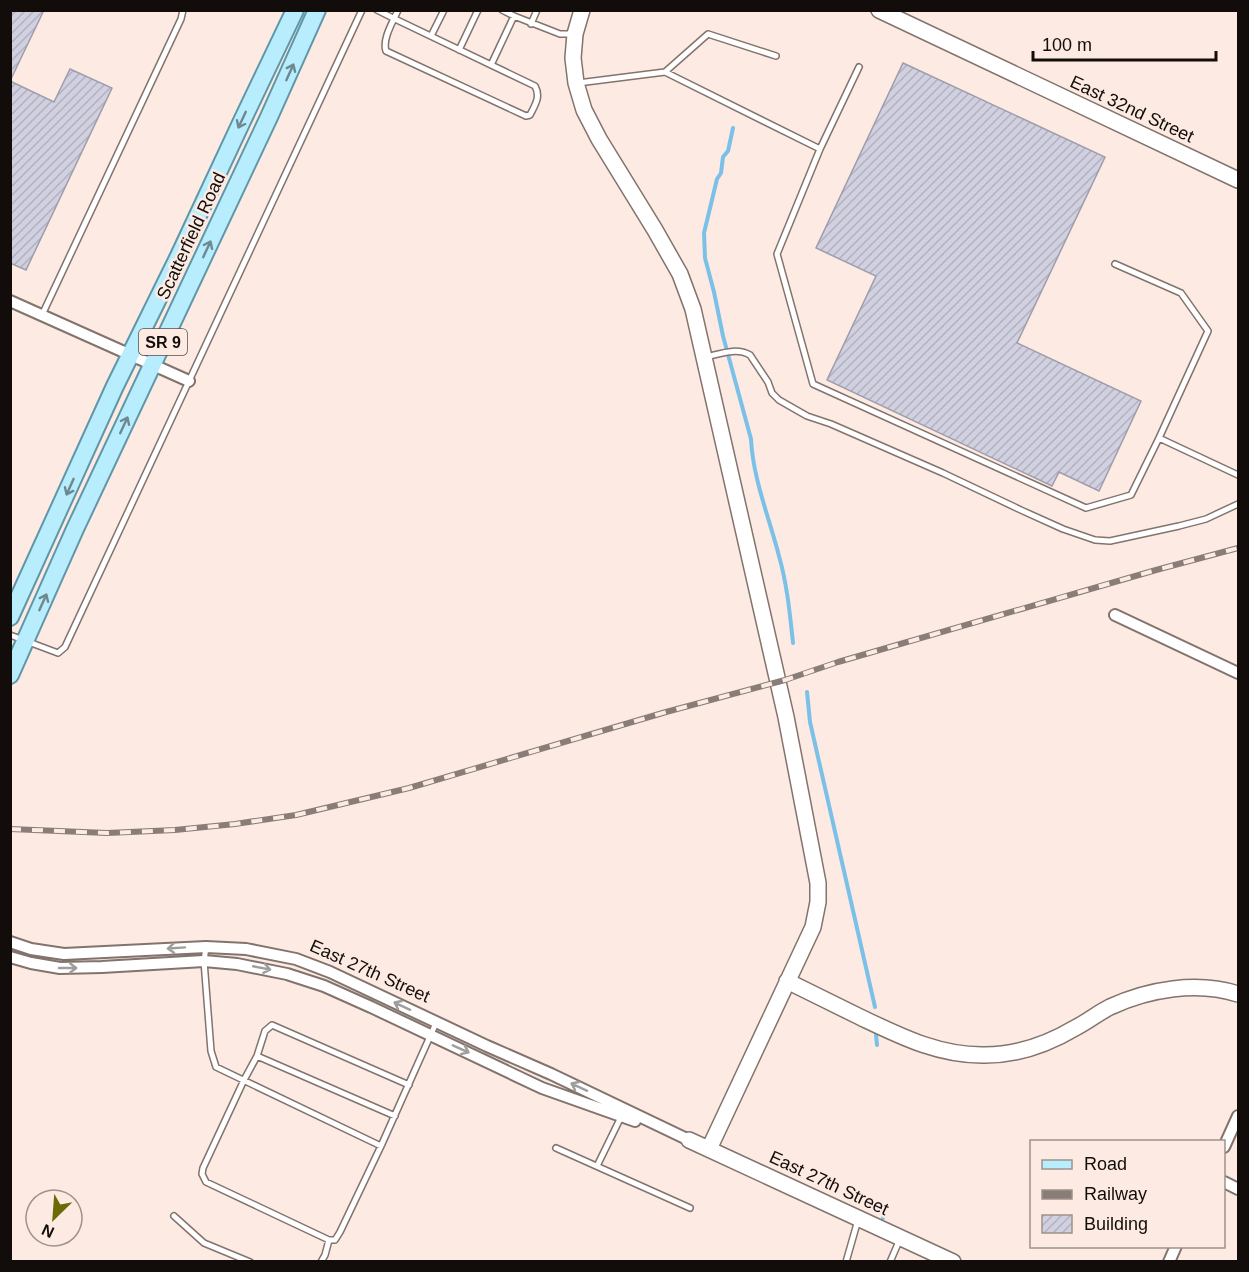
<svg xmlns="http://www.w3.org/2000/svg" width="1249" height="1272" font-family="Arial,sans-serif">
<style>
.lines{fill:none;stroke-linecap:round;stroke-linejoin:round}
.stream{stroke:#7bc1e7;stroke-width:4}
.building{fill:url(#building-hatch);stroke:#9d9dac;stroke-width:1.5}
.lane-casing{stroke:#83736d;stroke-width:8}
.street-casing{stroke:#83736d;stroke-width:14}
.secondary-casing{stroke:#83736d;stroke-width:18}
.primary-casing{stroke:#5f97a9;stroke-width:20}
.lane{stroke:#fff;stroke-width:5}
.street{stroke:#fff;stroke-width:10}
.secondary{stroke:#fff;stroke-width:15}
.primary{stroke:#b8edfe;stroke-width:16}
.rail-casing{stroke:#897d78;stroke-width:6}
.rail{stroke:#fceae3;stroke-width:4;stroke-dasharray:11;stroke-linecap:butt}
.oneway{stroke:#6d8890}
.oneway2{stroke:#a09e9d}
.labels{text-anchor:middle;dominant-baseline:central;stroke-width:5;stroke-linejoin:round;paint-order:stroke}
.shield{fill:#fceae3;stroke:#584f4b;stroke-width:1.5}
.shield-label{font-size:16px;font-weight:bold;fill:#120d0a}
.street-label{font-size:18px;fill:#120d0a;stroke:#fceae3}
</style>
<defs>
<pattern id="building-hatch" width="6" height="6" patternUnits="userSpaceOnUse" patternTransform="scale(1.5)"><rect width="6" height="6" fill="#d1d0e0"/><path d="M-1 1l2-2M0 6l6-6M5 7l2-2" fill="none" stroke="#b2b1bf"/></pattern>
</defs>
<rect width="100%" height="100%" fill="#fceae3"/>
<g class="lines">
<!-- stream -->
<path class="stream" d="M733 128 728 151 723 157 721 173 717 179 704 233 705 258 714 292 723 336 751 439C753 479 769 517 779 556 787 584 790 614 793 643
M807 692 810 722 875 1007
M876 1035 877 1045
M883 1211V1218"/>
</g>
<!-- building -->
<path class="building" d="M10 10H44L10 81Z
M903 63 1105 157 1017 343 1141 401 1099 491 1059 472 1052 486 827 380 876 276 816 248Z
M70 69 112 88 26 270 10 263V81L54 102Z"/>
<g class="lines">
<defs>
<path id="lane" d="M377 10 395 19 535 86C541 97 535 105 530 115L526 116 386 51C382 39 393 22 398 10
M502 10 514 16
M531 24 537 10
M431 36 444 10
M459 50 478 10
M491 65 514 16 560 34H572
M665 72 708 34 776 56
M578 83 665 72 820 149 777 254 813 384 1086 508 1131 495 1159 438 1238 475
M820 149 859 67
M1115 264 1181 293 1208 331 1159 438
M42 315 181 19 183 10
M706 357C720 354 736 347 750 355L768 382 772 393 779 400 807 416 831 424 943 473 1023 511 1063 529 1095 540 1110 541 1179 526 1206 519 1238 504
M10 635 58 653 65 647 362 10
M206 947 204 961 211 1051 216 1067 381 1146 436 1023
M257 1056 395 1116
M381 1146 340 1232 335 1240H329L206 1182 202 1174 203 1168 244 1080 257 1056 265 1031 272 1025 409 1085
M556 1148 690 1208
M597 1166 621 1117
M174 1216 204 1243 250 1262
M321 1262 325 1255 329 1240
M846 1262 858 1220
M890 1262 900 1239"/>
<path id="street" d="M10 301 189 381
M1115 615 1238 673
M10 942 31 949 64 954 206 947 246 949 296 959 330 972 487 1046 551 1074 689 1140
M10 957 31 963 60 968 102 967 204 961 237 964 287 974 324 986 371 1007 542 1088 635 1121
M1224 1147 1238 1116
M1224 1182 1238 1189
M1169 1262 1176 1246"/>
<path id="secondary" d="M582 10 575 34 573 58 576 83 584 110 599 139 655 230 680 274 693 309 786 717 818 883V902L813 927 709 1149
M879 10 1238 180
M787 981C811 993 836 1005 860 1017 900 1036 939 1056 985 1055 1016 1055 1048 1044 1075 1028 1087 1022 1098 1013 1110 1007 1149 989 1197 981 1238 994
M689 1140 953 1262"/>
<path id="primary" d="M10 617 115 386 179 256 242 121 295 10
M10 675 75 529 269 117 317 10"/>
</defs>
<!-- lane casing -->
<use href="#lane" class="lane-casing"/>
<!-- street casing -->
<use href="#street" class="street-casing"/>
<!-- secondary casing -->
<use href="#secondary" class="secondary-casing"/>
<!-- primary casing -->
<use href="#primary" class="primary-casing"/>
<!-- lane -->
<use href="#lane" class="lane"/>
<!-- street -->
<use href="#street" class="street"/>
<!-- secondary -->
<use href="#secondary" class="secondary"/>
<!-- primary -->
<use href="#primary" class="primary"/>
<defs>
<path id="rail" d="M10 829 107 833 175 830 235 824 296 815 409 788 666 712 785 680 838 662 1156 570 1238 548"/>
</defs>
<!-- rail casing -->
<use href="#rail" class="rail-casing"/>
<!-- rail -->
<use href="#rail" class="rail"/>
</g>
<!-- one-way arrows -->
<defs><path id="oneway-shaft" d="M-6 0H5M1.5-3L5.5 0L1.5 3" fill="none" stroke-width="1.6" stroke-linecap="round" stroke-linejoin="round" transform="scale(1.5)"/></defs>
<g class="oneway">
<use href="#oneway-shaft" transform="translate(290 72) rotate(-66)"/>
<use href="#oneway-shaft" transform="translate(242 120) rotate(115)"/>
<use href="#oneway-shaft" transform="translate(207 249) rotate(-65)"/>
<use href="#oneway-shaft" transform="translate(124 425) rotate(-65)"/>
<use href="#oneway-shaft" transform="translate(70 487) rotate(114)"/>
<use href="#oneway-shaft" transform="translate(43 602) rotate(-66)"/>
</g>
<g class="oneway2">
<use href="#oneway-shaft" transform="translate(176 948) rotate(176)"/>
<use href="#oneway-shaft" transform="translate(68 968)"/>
<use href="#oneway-shaft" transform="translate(262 968) rotate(11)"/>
<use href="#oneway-shaft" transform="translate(402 1006) rotate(-155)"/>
<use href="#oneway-shaft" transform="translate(461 1049) rotate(24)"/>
<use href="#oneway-shaft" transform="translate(579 1087) rotate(-155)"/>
</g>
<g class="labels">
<!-- shield labels -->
<rect class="shield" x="139" y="329" width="48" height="26" rx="4.5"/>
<g class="shield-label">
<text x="163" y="342">SR 9</text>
</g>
<!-- street labels -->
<g class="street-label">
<text transform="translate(1132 109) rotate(25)">East 32nd Street</text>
<text transform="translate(191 236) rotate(-65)">Scatterfield Road</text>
<text transform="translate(370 971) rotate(24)">East 27th Street</text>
<text transform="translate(829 1183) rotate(25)">East 27th Street</text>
</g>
</g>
<!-- border -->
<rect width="1249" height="1272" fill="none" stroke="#120d0a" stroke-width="24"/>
<!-- legend -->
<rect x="1030" y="1140" width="195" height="108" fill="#fceae3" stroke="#9e928c" stroke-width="1.5"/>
<rect x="1042" y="1160" width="30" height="9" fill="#b8edfe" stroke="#9e928c" stroke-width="1.5"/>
<text x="1084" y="1170" font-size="18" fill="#120d0a">Road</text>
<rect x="1042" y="1190" width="30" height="9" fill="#897d78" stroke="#9e928c" stroke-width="1.5"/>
<text x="1084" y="1200" font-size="18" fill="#120d0a">Railway</text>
<rect x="1042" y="1215" width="30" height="18" fill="url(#building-hatch)" stroke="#9e928c" stroke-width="1.5"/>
<text x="1084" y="1230" font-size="18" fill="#120d0a">Building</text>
<!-- north arrow -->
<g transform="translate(54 1218) rotate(205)"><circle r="28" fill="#fceae3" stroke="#9e928c" stroke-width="1.5"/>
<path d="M0-4.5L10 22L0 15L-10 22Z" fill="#6c6a05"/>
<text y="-9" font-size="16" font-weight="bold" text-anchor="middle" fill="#120d0a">N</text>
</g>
<!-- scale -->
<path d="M1033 51v9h183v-9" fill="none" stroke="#120d0a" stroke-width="3"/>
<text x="1042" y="51" font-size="18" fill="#120d0a" stroke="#fceae3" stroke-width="4.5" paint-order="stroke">100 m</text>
</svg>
